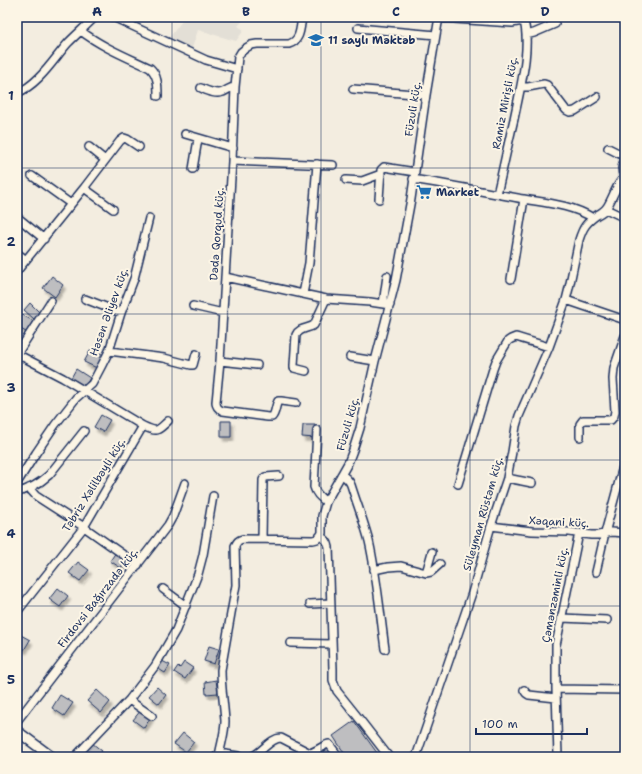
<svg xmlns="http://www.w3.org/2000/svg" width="642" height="774" font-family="'Shantell Sans',sans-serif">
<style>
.built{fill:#e3dfd6}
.building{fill:#bebec0;stroke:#1b2f5e;filter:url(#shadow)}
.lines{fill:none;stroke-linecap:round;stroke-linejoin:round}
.minor-casing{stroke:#1b2f5e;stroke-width:10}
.tertiary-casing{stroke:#1b2f5e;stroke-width:12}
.minor{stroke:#fcf5e5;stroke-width:7}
.tertiary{stroke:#fcf5e5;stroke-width:9}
.grid{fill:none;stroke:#1b2f5e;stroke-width:1;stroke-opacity:0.55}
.labels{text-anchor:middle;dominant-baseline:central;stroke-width:4;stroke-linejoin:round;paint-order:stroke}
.poi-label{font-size:11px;font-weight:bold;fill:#1b2f5e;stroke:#fcf5e5;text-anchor:start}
.street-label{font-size:11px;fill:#1b2f5e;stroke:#fcf5e5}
.neatline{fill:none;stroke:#1b2f5e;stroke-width:1.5}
.grid-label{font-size:13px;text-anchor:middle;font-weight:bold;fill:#1b2f5e}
</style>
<defs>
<filter id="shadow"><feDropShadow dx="2.5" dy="4" stdDeviation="1" flood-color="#0004"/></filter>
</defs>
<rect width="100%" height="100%" fill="#f3ede0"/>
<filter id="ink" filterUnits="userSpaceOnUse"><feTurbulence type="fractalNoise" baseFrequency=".025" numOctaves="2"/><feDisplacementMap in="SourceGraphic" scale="8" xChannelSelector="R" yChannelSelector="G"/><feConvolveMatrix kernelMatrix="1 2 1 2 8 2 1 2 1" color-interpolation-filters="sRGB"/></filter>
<g filter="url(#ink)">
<!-- built -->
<path class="built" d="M185 17H246L238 26 244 30 236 41 198 30 192 48 169 38Z"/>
<!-- building -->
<path class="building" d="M52 276 63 285 55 297 43 288Z
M30 303 40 313 34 319 24 310Z
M21 314 33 321 26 332 17 327V320Z
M91 349 104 355 97 368 84 362Z
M76 369 90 378 85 386 71 378Z
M101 415 110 420 103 432 94 427Z
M221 421H231V437H221Z
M303 425H315V438L302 437Z
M116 552 126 558 121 568 110 561Z
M78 562 89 570 80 581 69 573Z
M58 588 68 596 60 607 49 599Z
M19 634 30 640 24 650 17 646V637Z
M209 646 219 649 214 664 204 661Z
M162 661 170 665 165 673 157 668Z
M184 662 193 668 185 679 174 672 178 666 180 668Z
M216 680 218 693 206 694 205 682Z
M157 687 166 695 159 704 149 696Z
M97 690 110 702 101 713 87 701Z
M60 695 73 703 64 716 52 708Z
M141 710 151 717 144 728 133 720Z
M354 721 380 757H347L333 736Z
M183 733 194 742 186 752 174 744Z
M92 743 102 751 98 757H91L85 752Z
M329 748 336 757H323L321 754Z
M103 753 109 757H100Z"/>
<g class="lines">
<defs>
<path id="minor" d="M113 17 206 60 237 69
M439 18 512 23 524 21 533 17
M358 28 436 35
M81 31C102 47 127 57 150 68 158 75 158 86 158 96
M526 35 534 33 555 24
M521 87H528L544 84 547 85 566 110 570 112 575 111 597 97
M201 88C208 91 216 95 223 92 228 90 230 87 235 87
M353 89 426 95
M17 93C39 84 53 60 68 43 77 34 86 26 95 17
M185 134 233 148
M89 147 105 160
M608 148 624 156
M232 161 333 165
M193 169 198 139
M32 176 71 204
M623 178 622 168 625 155
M413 179C450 185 486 192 523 199 547 203 572 205 593 218
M346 180 362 181 381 174
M84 188 113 209
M497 194C503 169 508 144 514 119 520 89 532 46 523 17
M379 199 381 170 384 167 415 172
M606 209 625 218
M17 217 44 239
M17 253 26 260
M17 271 84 188 120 141 124 138 127 139 139 147
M225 277 326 299 370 302 390 305
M511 279 524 199
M303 294 309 263 317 164
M85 299 121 313
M566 300 625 320
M383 304 387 276
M193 306 223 313
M109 351 164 358 191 365H193L196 354
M17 354 63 378 143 426C158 433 157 431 168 421
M17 354 51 301
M350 357 375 361
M220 361 257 365
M306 371 294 368V365L296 335C300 327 308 329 314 325L326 299
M296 403 281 401H278C275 406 276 413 272 417H268L223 411C218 409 216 407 216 402L220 361 232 161 235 87 238 57 241 52 246 48 251 45 257 44H289C301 40 300 28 302 17
M317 430 314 487C316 494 320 497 326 502
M580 437V424L583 420H611L614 416 615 411 613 379 614 368 625 336
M341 475C346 477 349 480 351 485 357 504 364 522 369 541 377 576 380 613 385 649
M507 478 532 483
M17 483 36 453 55 425 76 398 92 384 102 365 109 351 121 313 134 279 149 218
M458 484 493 369 496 361 508 341 511 339 516 337 549 347
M29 488 36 496 84 527 138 565
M17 492C29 490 40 483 49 475L84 431
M491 526 532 531 569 532 591 535H599L611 532 625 533
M320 536C325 539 328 541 329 547L333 669V680L337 691 361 721 389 757
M262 539 263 480 265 477 279 476
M374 570 388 567 401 566 426 573 431 572 440 564
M596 572 605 533 625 459
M426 573 432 552
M163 589 186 606
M310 604 330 603
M17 612 84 527 143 426
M562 618 607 620
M291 643 332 644
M556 689 625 690
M524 690 526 693 529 695 556 698
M129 700 152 716
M17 721 168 525 173 516 185 483
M219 756C221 744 225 733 225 721 224 704 221 687 221 670L236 585 235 546C237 542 238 540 243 539L313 540 317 539 320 536 322 533V516L326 502 348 463 353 450 360 428 375 361 396 280 411 199 426 95 439 17
M75 757 129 700 155 666 176 630 198 574 203 555 213 496
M251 757C263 752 270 738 281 738L310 753C317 751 325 744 329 744L339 757
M416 757 472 593 491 526 507 478 512 452 516 426 519 416 549 347 566 300 569 288 579 240C583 227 586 223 597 215 601 213 605 210 607 207 613 198 617 182 625 177
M558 757 556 689V645L579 533"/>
<path id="tertiary" d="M17 731 52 757
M217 757 225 755 238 757"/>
</defs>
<!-- minor casing -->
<use href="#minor" class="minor-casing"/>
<!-- tertiary casing -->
<use href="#tertiary" class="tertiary-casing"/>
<!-- minor -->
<use href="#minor" class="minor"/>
<!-- tertiary -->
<use href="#tertiary" class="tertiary"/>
</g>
</g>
<!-- grid -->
<path class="grid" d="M172 17V757M321 17V757M470 17V757M17 168H625M17 314H625M17 460H625M17 606H625"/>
<!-- icons -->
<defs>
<symbol id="school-bare" viewBox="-9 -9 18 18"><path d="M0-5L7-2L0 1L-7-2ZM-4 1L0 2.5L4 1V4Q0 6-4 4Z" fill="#1f6fb2" stroke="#fcf5e5" stroke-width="2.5" paint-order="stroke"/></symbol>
<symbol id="supermarket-bare" viewBox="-9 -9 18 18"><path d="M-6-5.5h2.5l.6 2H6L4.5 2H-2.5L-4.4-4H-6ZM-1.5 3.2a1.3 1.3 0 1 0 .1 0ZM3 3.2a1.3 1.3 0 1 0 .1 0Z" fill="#1f6fb2" stroke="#fcf5e5" stroke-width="2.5" paint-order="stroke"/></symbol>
</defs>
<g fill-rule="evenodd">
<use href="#school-bare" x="305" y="29" width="22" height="22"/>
<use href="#supermarket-bare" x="413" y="181" width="22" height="22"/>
</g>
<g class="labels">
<!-- poi labels -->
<g class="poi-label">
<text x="328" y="40">11 saylı Məktəb</text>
<text x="436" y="192">Market</text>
</g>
<!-- street labels -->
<g class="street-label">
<text transform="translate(505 103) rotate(-79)">Ramiz Mirişli küç.</text>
<text transform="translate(413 109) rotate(-81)">Füzuli küç.</text>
<text transform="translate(217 234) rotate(-86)">Dədə Qorqud küç.</text>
<text transform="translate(109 312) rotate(-70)">Həsən Əliyev küç.</text>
<text transform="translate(348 424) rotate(-74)">Füzuli küç.</text>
<text transform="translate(94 485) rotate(-58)">Təbriz Xəlilbəyli küç.</text>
<text transform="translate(483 514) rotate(-74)">Süleyman Rüstəm küç.</text>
<text transform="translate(559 522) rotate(3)">Xəqani küç.</text>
<text transform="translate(555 595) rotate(-79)">Çəmənzəminli küç.</text>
<text transform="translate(98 598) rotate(-52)">Firdovsi Bağırzadə küç.</text>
</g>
</g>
<!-- margin -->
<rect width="642" height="774" fill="none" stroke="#fcf5e5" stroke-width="44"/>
<!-- scale -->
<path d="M476 728v6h111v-6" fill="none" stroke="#1b2f5e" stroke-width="2"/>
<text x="482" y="728" font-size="12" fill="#1b2f5e" stroke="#fcf5e5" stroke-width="3" paint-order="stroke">100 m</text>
<rect x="22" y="22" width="598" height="730" class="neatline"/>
<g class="grid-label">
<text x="97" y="16">A</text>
<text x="246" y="16">B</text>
<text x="396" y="16">C</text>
<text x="545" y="16">D</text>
<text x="11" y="100">1</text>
<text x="11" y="246">2</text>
<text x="11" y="392">3</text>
<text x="11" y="538">4</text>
<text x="11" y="684">5</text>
</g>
</svg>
